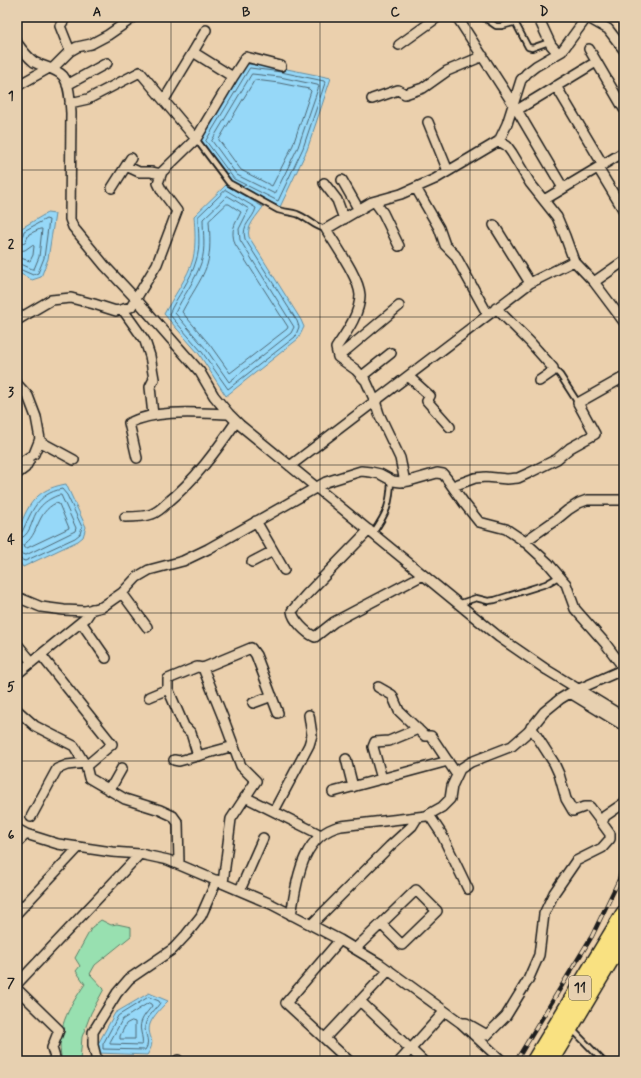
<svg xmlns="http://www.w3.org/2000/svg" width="641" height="1078" font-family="Mynerve,sans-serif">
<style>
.green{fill:#98e0b0;stroke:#5a7e66}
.water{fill:#96d8f8;stroke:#658da0}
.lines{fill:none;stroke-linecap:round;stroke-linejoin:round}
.shore{stroke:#4d6774;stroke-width:1}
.service-casing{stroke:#1c1c1c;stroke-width:8}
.minor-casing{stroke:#1c1c1c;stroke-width:12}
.trunk-casing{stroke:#1c1c1c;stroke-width:19}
.service{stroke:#e7d0b0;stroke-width:4.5}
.minor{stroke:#e7d0b0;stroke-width:9}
.trunk{stroke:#f9e181;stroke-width:16}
.rail-casing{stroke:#1c1c1c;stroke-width:4.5}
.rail{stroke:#e7d0b0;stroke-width:3;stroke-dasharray:9;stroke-linecap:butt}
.grid{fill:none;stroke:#1c1c1c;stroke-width:1;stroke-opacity:0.55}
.labels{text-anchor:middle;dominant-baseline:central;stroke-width:3;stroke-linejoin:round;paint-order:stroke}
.shield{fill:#e7d0b0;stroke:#595248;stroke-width:1}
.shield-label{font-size:14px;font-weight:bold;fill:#1c1c1c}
.neatline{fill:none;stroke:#1c1c1c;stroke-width:1.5}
.grid-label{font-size:13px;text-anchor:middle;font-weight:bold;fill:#1c1c1c}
</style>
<rect width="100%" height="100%" fill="#ebd0ad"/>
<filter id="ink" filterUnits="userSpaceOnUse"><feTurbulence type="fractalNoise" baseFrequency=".025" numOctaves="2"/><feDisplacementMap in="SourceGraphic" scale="8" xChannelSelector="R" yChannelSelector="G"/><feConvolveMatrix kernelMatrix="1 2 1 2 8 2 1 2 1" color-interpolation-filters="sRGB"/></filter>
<g filter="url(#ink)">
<!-- green -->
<path class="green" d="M101 920 111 925 117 924 131 927V936L95 965 90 974 104 989 91 1013 82 1037 80 1061H62C55 1030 68 1009 85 984L76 971 80 966 75 958 92 927Z"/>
<!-- water -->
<path class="water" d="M247 64 282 68 331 78 307 150 280 207 231 182 200 141Z
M226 185 263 207C257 216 246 226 249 237L301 320 304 327 298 339 226 396 199 354 164 314C172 299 189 275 193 259 196 245 195 230 194 216Z
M47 213 55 214 48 259 41 277 32 280 17 272V239L19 238 20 229Z
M66 484 86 527 83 537 78 541 23 567C9 550 22 509 38 496 46 489 55 486 66 484Z
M149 993 168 1001C162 1007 153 1016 150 1024 146 1037 158 1039 147 1055L98 1053V1044L115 1013Z"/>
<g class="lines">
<!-- shore -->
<path class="shore" d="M250 68 281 72 324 81 325 83 303 148 278 201 234 179 206 141Z
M252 74 280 77 317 85 319 86 298 147 275 194 237 175 212 141Z
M255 80 279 83 309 89 311 91 293 145 272 186 241 170 219 140Z
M226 190 256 208C253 220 241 224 245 239L297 321 299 327 295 337 228 389 202 352 169 314C177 296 191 280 196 261 201 247 198 231 198 217Z
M228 196 249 209 239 229 240 240 294 327 291 333 229 382 206 349 175 313C183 296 195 281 201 263 206 249 203 233 203 219L226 197Z
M227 204H229L241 212C235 225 230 229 235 244L288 327 287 329 230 373 210 345 182 312C190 296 201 282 207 265 211 252 210 235 209 221Z
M17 240 22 238 24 231 46 219 49 220 44 258 38 273 33 275 17 268
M17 245 25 243 29 234 40 229H42L39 257 34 269H32L21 264 17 263
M17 251 25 250 32 245 34 246 33 255 30 261 17 257
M56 503 59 504 69 528 27 548H24L23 545C40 535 35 513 56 503Z
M17 534 22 532C32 511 37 494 62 489L67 495 82 527 80 534 75 538 25 561 17 558
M17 539C30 538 31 522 36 513 40 506 46 501 52 498 56 496 58 495 61 495L76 528 75 531 26 555 17 553
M149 997 159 1001 160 1003C156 1009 149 1015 146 1022 142 1032 152 1041 145 1050L103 1049V1044L118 1016Z
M149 1003 151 1004 152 1006C146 1014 138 1021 141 1032 142 1037 143 1041 142 1045L110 1044V1042L122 1020Z
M132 1021 135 1022V1039H120V1036L126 1024Z"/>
<defs>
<path id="service" d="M483 17 496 26H502L513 23 516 24 528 47 532 48 549 42
M196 139 229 183 278 210C284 212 291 212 297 214 308 218 314 227 326 229
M553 368 560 375 578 403
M373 533C387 513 390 505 391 480
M458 604 476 598 488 601 495 600 546 584 560 576
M572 1029 603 1061"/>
<path id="minor" d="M66 17 60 26 70 51
M457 17 517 110 596 62
M538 17 551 45 558 53
M587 17 608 29 624 50
M17 43C22 50 28 57 34 62 43 67 56 68 63 76 70 85 70 101 71 113L70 219 73 227 105 266 136 299 200 372 214 396 229 414 240 425 499 637 547 670 624 717
M399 45 438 17
M589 49 624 109
M193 52 206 30
M52 69 70 51 77 47 91 44 108 35 134 17
M233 77 246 57 281 66
M67 85 107 63
M17 86 49 68
M556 86 603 165
M372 99 398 90 405 94 423 88 447 71 483 56
M70 103 88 99 140 72 196 139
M517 110 563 188
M428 122 448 171
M499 141 507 146 512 153 530 183 557 217 565 236 574 261 594 282 624 322
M126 166 139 172H151L161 174
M598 168 624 211
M342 180 359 210
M324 183 337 200 344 219
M112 188 131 158
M416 188 439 228 445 245 455 255 488 315
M544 200 624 152
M375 202 383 213 399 246
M494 225 530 283
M594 282 624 261
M496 308 530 342 553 368 552 372 539 381
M123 310 145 341 150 356 154 379 150 387 153 415
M17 320 51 300 71 298 94 304 116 311 131 307 157 264 177 211 162 191 158 183 162 172 196 139 233 77 193 52 164 100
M338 357 399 306
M362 376 391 353
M408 376 430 396 427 401 450 427
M17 384 28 396 36 417 40 439 34 454 17 465
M39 441 74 460
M137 458 129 423C157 409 198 413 229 414
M290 466 530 283 574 261
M17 474 25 468 29 461
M405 482 400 458 379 414 375 401 366 381 356 370 338 357 336 348C346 333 360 314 360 295 359 277 335 245 326 229L372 202 401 194 435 179 499 141 507 124 521 80 527 73 536 66 562 51 587 17
M453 486 475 478 486 477 507 479 518 478 529 473 557 459 570 448 595 434 578 403 624 377
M125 517C134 517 144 517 152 514 158 512 163 507 167 503 195 480 216 451 236 422
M256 521 284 570
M369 530 306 595 292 611C293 620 306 633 315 637L334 622 423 575
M524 542 557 519 568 510 579 503 587 500H624
M252 562 273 551
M122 593 147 627
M17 597 41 607 64 610 85 611 102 607 122 593 137 577 149 570 183 561 208 549 326 482 361 471 371 472 380 474 393 481 401 482 409 481 437 473 443 474 447 479 464 503 479 522 506 529 524 541 548 563 566 584 575 609 605 643 620 663 622 670
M81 622 106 658
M17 644 32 662
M41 655 112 744 86 766
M17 674 86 618 92 609
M378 687 392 695 399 711 425 736H431L457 775
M570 693 624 726
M149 697 168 689
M253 703 272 696
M17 710 35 726 74 746 86 766 89 778 125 799 160 810 173 816 178 823 179 863
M531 727 554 763 559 774 566 799 573 811 584 807H590L602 823
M198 756 191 733 184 726 168 689V679L197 667 203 668
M346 759 353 787
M174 760 179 761 234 746
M382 779 373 747 375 742 389 741 418 729
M107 788 113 784 122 768
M333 792 448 761
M245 797 321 835
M274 811 309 745 312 735 309 715
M429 815 441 833 468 889
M31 817 57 769 67 765 85 763
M17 829 26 834 58 844 112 852 140 854 168 860 271 904 340 940 380 964 461 1023 502 1061
M17 843 26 834
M223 883 231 819 256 781 241 766 224 720 203 668 251 648 256 655 278 713
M240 890 263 838
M17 913 79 847
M291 915C297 881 301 835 341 826L426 816 442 807 450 799 452 786 460 769 471 762 512 746 528 732 544 712 560 699 570 693 622 670 624 673
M311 925 390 846 412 826 417 818
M340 940 286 1003 349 1061
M355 949 416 890 437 911 402 945 381 924
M17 984 140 854
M17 989 59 1030 52 1048 56 1061
M360 1001 423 1061
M463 1023H466L487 1035 506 1016 528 980 539 955 544 914 554 893 576 861 602 848 610 839V834L602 823 605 816 624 803
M325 1038 389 970
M97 1061 93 1045V1032L117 993 129 979 173 949 186 935 201 916 217 880
M177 1061 178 1060 179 1061
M400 1061 444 1012"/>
<path id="trunk" d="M535 1061 624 914
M550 1061 624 937"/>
</defs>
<!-- service casing -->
<use href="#service" class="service-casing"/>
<!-- minor casing -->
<use href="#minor" class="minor-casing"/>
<!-- trunk casing -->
<use href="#trunk" class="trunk-casing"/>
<!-- service -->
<use href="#service" class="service"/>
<!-- minor -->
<use href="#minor" class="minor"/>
<!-- trunk -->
<use href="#trunk" class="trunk"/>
<defs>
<path id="rail" d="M516 1061 592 936 619 880 624 860"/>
</defs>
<!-- rail casing -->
<use href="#rail" class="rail-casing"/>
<!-- rail -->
<use href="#rail" class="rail"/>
</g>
</g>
<!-- grid -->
<path class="grid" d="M171 17V1061M320 17V1061M470 17V1061M17 170H624M17 317H624M17 465H624M17 613H624M17 761H624M17 908H624"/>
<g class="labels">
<!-- shield labels -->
<rect class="shield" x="569" y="976" width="22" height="24" rx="3"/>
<g class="shield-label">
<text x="580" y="988">11</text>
</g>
</g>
<!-- margin -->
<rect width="641" height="1078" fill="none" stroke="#e7d0b0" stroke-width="44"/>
<rect x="22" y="22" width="597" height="1034" class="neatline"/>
<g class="grid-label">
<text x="97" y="16">A</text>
<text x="246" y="16">B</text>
<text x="395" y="16">C</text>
<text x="544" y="16">D</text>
<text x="11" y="100">1</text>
<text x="11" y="248">2</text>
<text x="11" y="396">3</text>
<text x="11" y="544">4</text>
<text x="11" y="691">5</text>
<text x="11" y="839">6</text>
<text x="11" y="987">7</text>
</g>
</svg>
